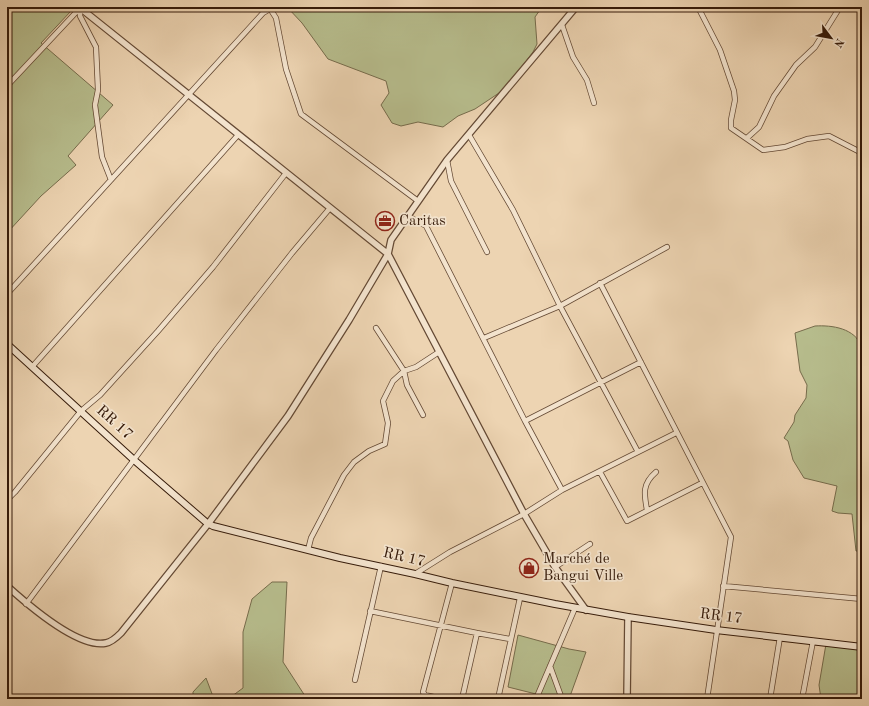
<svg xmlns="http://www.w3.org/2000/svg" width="869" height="706" font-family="'Old Standard TT',serif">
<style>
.green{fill:#b7bd8d;stroke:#766c4c}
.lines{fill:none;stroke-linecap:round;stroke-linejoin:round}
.minor-casing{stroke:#644934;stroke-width:6}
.tertiary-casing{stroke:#644934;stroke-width:8}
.secondary-casing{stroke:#361b0a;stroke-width:8}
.minor{stroke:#f3e3cd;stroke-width:4.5}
.tertiary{stroke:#f3e3cd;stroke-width:5.5}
.secondary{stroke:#f3e3cd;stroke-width:6}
.labels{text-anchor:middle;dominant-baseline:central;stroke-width:3.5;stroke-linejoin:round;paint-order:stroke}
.poi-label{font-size:15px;fill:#361b0a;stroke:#f3e3cd;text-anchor:start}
.street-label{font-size:15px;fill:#361b0a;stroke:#f3e3cd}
</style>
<rect width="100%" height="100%" fill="#edd4b2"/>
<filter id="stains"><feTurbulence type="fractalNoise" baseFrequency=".005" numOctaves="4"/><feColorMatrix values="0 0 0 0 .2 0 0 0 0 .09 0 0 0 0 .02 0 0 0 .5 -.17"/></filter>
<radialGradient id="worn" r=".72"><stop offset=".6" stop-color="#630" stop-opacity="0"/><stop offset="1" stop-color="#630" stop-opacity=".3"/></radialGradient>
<!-- green -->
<path class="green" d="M7 7H65L71 11 41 43 113 105 68 156 76 165 41 196 7 233Z
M287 7H542L535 17 537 44 533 52 505 89 475 109 458 116 443 127 418 122 401 126 392 123 381 105 389 93 386 81 328 59 302 23Z
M815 326C832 325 855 328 862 347V551H856L852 514 838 513 832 511 837 486 804 478 793 460 788 441 784 438 794 422 795 415 806 398 807 385 800 371 795 333Z
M272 582H287L283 662 307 699H228L243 688V632L252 599Z
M518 635 569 649 586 652 569 699H556L508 687Z
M826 644 862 649V699H821L819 685Z
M206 678 214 699H193V692Z"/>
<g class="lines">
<defs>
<path id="minor" d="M269 7 276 18 286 69 301 114 418 201
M698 7 720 50 734 91 735 100 731 120V128L763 150 785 147 807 139 829 136 862 153
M80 8V16L96 47 98 90 95 105 102 157 111 180
M562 25 573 57 587 80 594 103
M7 86 81 7
M469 135 513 210 560 306 638 452
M747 138 759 127 774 96 796 65 815 47 840 7
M447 160 451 181 487 252
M408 216 426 226 525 421 562 490
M600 283 731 537 707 699
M7 294 263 13 270 9
M376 328 404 371 407 385 423 415
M484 338 560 306 667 247
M32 367 238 135
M525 421 641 362
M600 472 627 521 702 483
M7 500 15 492 81 411 100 395 158 331 213 267 286 173
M647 510C644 494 642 484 656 472
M308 550 311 538 344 475 354 462 369 451 385 444 388 423 383 401 393 381 404 371 416 367 439 352
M555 567 590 544
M415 574 450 552 524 514 562 490 676 433
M723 586 862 599
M26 604 216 350 292 253 330 208
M370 611 477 633 510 639
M550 666 562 699
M355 680 381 566
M442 699 425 695 423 692 452 583
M462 699 477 633
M498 699 520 598
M536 699 575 608
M770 699 780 637
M802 699 813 641"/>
<path id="tertiary" d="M79 7 388 254 524 514 555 567 586 610
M7 586C27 604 78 649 106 643 112 642 117 637 121 633L208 524 288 416 349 320 388 254 391 240 447 160 576 7
M627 699 628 617"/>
<path id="secondary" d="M7 344 134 460 207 523 213 526 340 558 415 574 452 583 555 604 628 617 716 630 862 647"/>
</defs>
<!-- minor casing -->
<use href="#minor" class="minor-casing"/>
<!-- tertiary casing -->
<use href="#tertiary" class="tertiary-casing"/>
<!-- secondary casing -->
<use href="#secondary" class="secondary-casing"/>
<!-- minor -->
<use href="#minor" class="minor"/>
<!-- tertiary -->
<use href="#tertiary" class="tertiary"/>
<!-- secondary -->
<use href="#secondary" class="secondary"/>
</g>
<!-- icons -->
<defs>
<symbol id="office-ring" viewBox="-11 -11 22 22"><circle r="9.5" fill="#f3e3cd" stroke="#8f2418" stroke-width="1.5"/><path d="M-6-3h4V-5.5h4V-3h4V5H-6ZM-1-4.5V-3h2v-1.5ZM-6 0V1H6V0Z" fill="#8f2418"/></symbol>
<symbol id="shop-ring" viewBox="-11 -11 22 22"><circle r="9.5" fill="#f3e3cd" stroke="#8f2418" stroke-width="1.5"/><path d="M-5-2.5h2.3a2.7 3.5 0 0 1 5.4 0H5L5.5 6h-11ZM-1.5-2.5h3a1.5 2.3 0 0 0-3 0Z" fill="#8f2418"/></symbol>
</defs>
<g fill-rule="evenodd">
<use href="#office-ring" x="374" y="210" width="22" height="22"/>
<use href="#shop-ring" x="518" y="557" width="22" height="22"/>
</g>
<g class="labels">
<!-- poi labels -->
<g class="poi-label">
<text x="399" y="221">Caritas</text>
<text x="543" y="559">Marché de<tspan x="543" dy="17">Bangui Ville</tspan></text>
</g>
<!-- street labels -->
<g class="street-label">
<text transform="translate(114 423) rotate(42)">RR 17</text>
<text transform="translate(404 558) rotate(13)">RR 17</text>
<text transform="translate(721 617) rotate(7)">RR 17</text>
</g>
</g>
<!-- margin -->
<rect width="869" height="706" fill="none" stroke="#edd4b2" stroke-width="24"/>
<rect x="8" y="8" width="853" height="690" fill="none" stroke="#361b0a" stroke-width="2"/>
<rect x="12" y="12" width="845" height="682" fill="none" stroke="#361b0a"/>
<!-- north arrow -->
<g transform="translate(831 38) rotate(122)" stroke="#f3e3cd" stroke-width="3" paint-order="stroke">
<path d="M0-3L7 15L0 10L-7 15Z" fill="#361b0a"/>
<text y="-6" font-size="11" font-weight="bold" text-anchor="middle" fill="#361b0a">N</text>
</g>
<rect width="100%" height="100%" filter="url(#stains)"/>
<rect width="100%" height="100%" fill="url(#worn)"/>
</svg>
